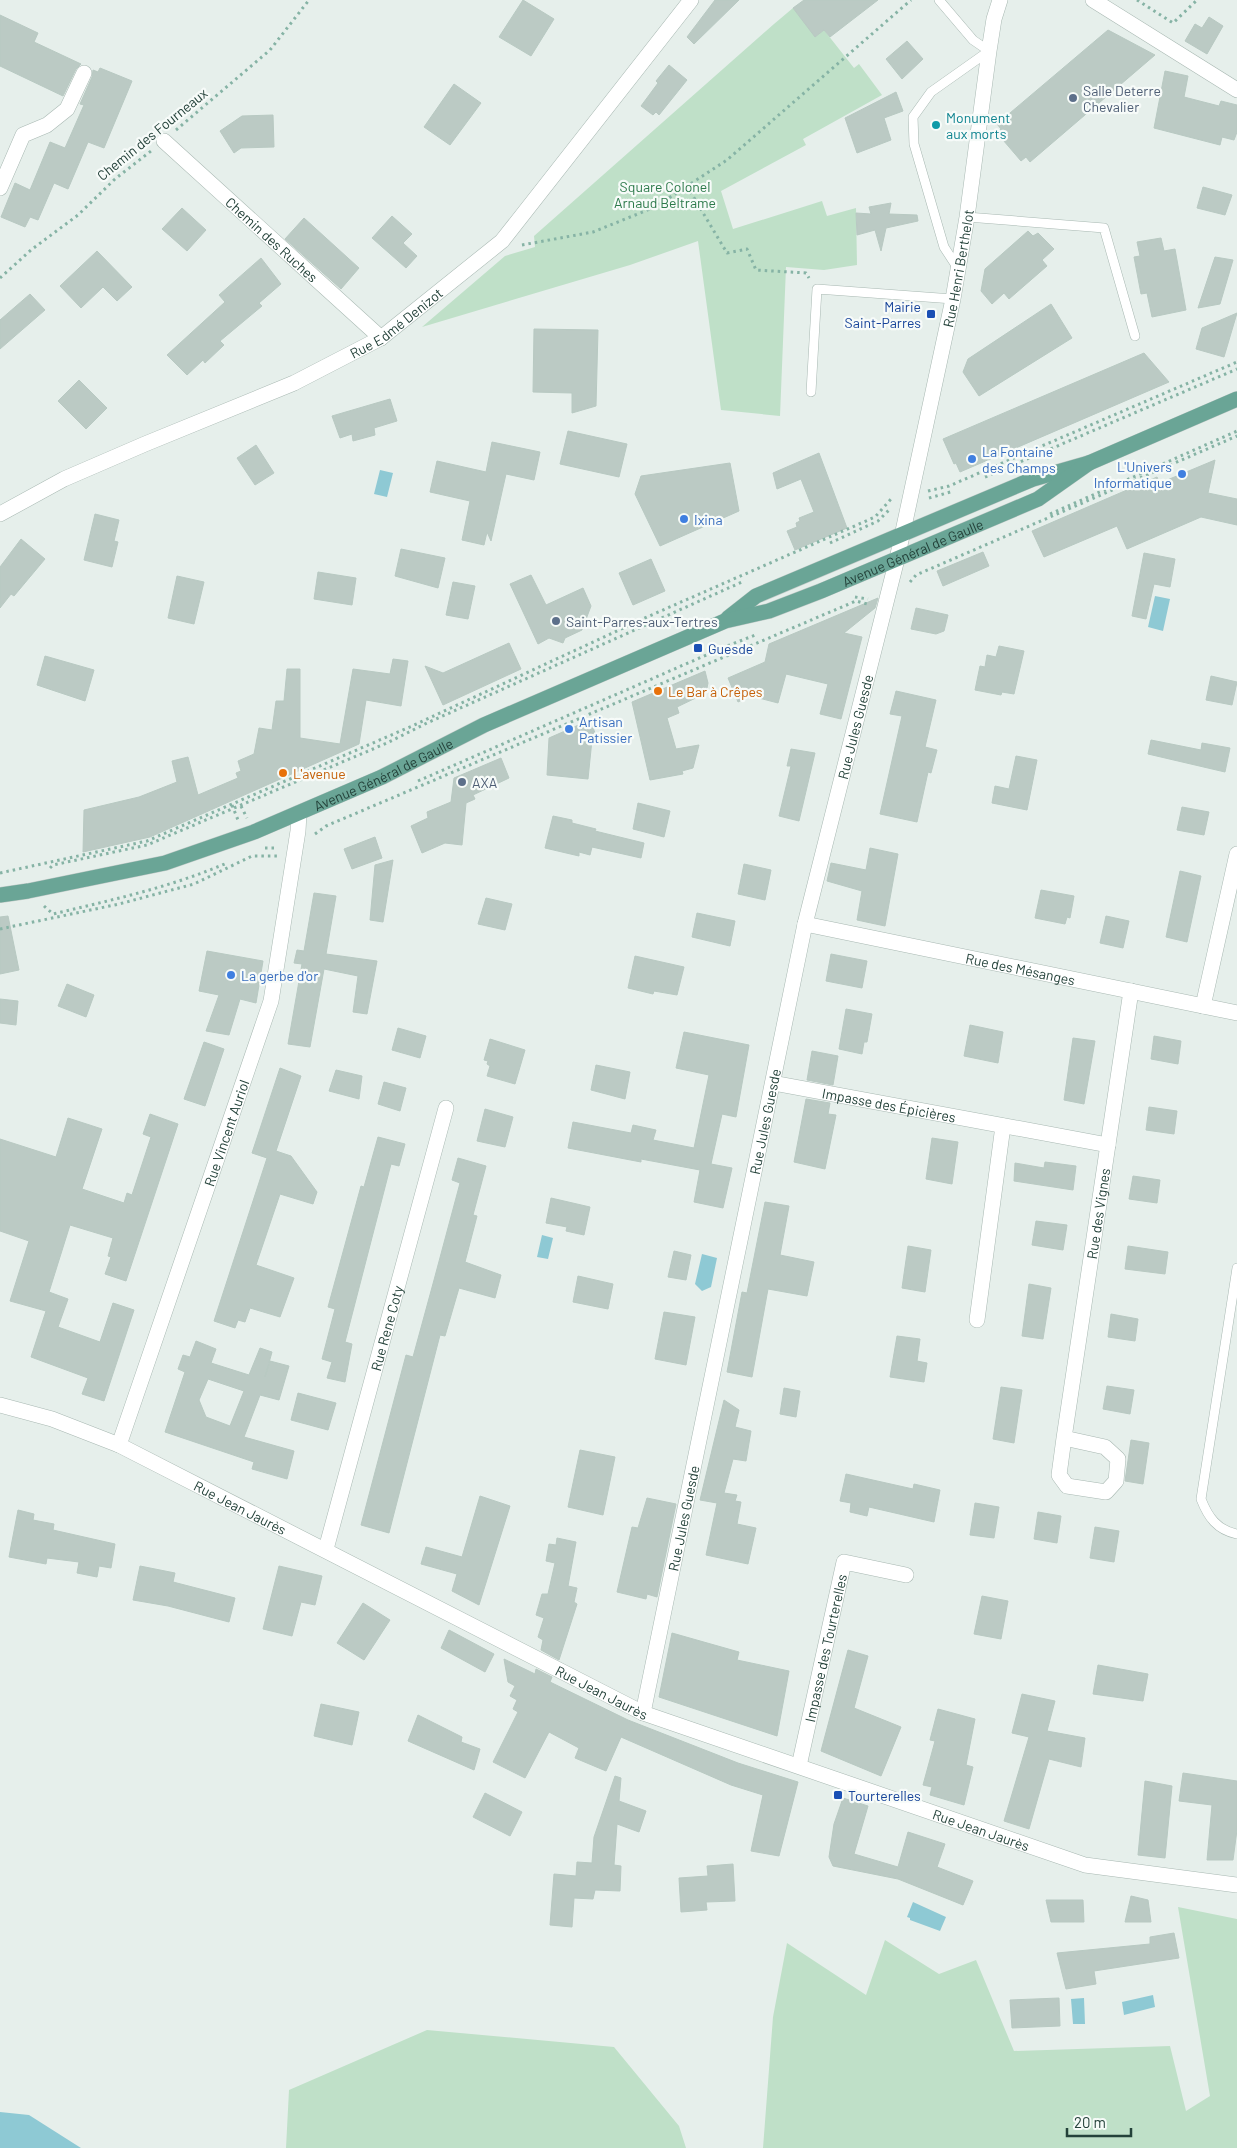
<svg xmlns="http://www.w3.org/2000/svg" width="1237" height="2148" font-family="Barlow,sans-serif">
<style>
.green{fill:#bfe0c8}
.water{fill:#8ec9d4}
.building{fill:#bbcac4;stroke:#b8c9c2;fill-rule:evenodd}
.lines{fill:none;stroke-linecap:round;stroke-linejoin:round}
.service-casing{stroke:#a8b8b2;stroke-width:10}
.minor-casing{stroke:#a8b8b2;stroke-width:16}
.tertiary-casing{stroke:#a8b8b2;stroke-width:16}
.primary-casing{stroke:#c2cac8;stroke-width:16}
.path{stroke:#86b3a5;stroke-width:3;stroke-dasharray:2.5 4;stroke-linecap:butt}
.service{stroke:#fff;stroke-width:9}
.minor{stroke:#fff;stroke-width:15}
.tertiary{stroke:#fff;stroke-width:15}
.primary{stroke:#6aa596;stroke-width:15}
.service-dot{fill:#5c6f8a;stroke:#f7fbf9;stroke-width:2}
.culture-dot{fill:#0f9aa8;stroke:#f7fbf9;stroke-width:2}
.transit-dot{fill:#1a4fb4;stroke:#f7fbf9;stroke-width:2}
.shop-dot{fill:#3f7fe0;stroke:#f7fbf9;stroke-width:2}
.food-dot{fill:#e8710a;stroke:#f7fbf9;stroke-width:2}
.labels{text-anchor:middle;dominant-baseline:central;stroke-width:4.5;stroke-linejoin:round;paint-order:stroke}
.service-label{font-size:14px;fill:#4e5e75;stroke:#f7fbf9;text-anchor:start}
.culture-label{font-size:14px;fill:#0d838f;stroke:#f7fbf9;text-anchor:start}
.street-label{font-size:14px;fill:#24423a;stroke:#f7fbf9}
.park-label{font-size:14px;fill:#2d7a4b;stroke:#f7fbf9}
.transit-label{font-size:14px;fill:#164399;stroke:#f7fbf9;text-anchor:start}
.shop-label{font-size:14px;fill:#366cbe;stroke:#f7fbf9;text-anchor:start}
.food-label{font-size:14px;fill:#c56008;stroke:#f7fbf9;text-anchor:start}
</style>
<rect width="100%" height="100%" fill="#e6efeb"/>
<!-- green -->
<path class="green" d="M793 8 816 36 824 30 854 68 859 64 882 95 803 139 806 145 721 191 733 229 822 201 827 216 856 208 857 265 824 270 786 267 780 416 721 410 698 241 630 265 422 327 505 256 535 247 534 236 774 24Z
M1178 1907 1237 1919V2148H763L773 2017 787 1943 866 1995 885 1940 939 1974 976 1960 1014 2051 1170 2046 1186 2111 1210 2096Z
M427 2030 614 2047 679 2126 686 2148H286L289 2090Z"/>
<!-- water -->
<path class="water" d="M380 470 393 473 387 497 374 494Z
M1155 596 1170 599 1163 631 1148 627Z
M542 1235 553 1238 548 1259 537 1257Z
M702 1254 717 1258 711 1287 702 1291 695 1284Z
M913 1902 946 1917 940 1931 910 1920V1918L907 1917Z
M1153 1995 1155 2007 1124 2015 1122 2002Z
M1084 1998 1085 2024H1073L1071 1999Z
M0 2112 29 2115 81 2148H0Z"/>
<!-- building -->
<path class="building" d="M523 0 554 19 531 56 499 37Z
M715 0H739L694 44 687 37Z
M804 0H878L830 37 824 30 815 37 793 8Z
M0 15 38 33 34 42 81 64 76 69 63 96 0 66Z
M1209 17 1223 26 1207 54 1185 41 1195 24 1202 28Z
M1108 30 1155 55 1030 162 1026 157 1021 161 997 133 1001 129 997 124Z
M907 41 923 59 902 79 886 59Z
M669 65 687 80 659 115 656 112 653 115 641 106 658 83 656 81Z
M100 68 132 81 104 148 88 142 68 189 54 183 38 220 30 217 25 227 1 217 15 183 30 190 50 142 65 148 84 105 80 104 92 77 93 70 98 72Z
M1165 71 1188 76 1184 97 1219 106 1221 101 1237 105V132L1234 140 1222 137 1220 145 1154 128Z
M454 84 481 103 450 145 424 127Z
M896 92 903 111 884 118 891 140 857 153 845 118Z
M273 115 274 147 241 148 234 153 220 131 242 116Z
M1203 187 1232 195 1225 215 1197 208Z
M891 203 889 214 917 215 918 221 886 228 881 251 875 230 857 235 856 213 871 214 869 207Z
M182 208 206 230 187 251 162 229Z
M392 216 412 234 403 243 417 256 406 268 372 238Z
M304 218 359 268 341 289 285 239Z
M1028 231 1033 236 1038 233 1054 249 1042 260 1047 266 1009 299 1004 293 992 304 981 291 985 269Z
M1161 238 1164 251 1175 249 1186 310 1152 317 1147 293 1141 294 1134 257 1140 256 1137 242Z
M97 251 132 287 117 301 103 287 81 308 60 286Z
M1215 257 1233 260 1220 304 1198 308Z
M261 258 281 284 259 303 262 306 220 341 224 345 205 363 203 360 187 375 167 355 225 302 219 295Z
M30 294 45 310 0 349V320Z
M1051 304 1072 338 979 396 963 372 968 359Z
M1237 313 1224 357 1196 349 1202 328Z
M534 329 598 330 596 406 572 413V393L533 392Z
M1144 353 1169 382 960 472 956 463 954 464 943 439Z
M79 380 107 408 86 429 58 401Z
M390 399 397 421 374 428 375 435 353 441 352 434 340 438 332 416Z
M568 431 627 444 619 477 560 464Z
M492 442 540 452 534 480 506 474 491 541 487 532 484 545 462 540 470 501 430 492 437 461 486 472Z
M256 445 274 473 255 485 237 458Z
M819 453 847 528 795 550 787 531 797 527 796 523 800 521 799 518 814 512 801 479 777 489 773 473Z
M1215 460 1208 493 1237 499V525L1201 517 1127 549 1117 526 1044 557 1032 531 1157 477 1160 483Z
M730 463 739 511 660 546 635 494 641 476Z
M95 514 119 520 114 541 118 542 112 567 84 560Z
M21 539 45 559 14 596 11 594 0 608V567Z
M401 549 445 558 438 588 395 576Z
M983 552 989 566 943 586 937 571Z
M1144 553 1175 559 1170 587 1154 584 1146 619 1132 616Z
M651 559 665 591 633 605 619 573Z
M318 572 356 578 352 605 314 599Z
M531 575 546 605 583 588 591 606 582 630 565 638 563 643 549 638 538 644 510 584Z
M177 576 204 582 194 624 168 618Z
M453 582 475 586 468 619 446 615Z
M878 598 875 608 844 633 862 637 841 719 820 714 828 684 786 674 778 703 751 696 738 702 728 678 765 662 769 644Z
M916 608 948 615 944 631 936 634 911 629Z
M509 643 521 669 443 705 425 666 443 673Z
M999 646 1024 651 1014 694 1002 692 1001 695 975 690 980 666 985 667 987 655 996 657Z
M45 656 94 670 85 701 37 685Z
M393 659 408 661 401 706 366 700 359 744 150 837 83 852 84 810 139 797 177 782 172 761 188 757 198 795 238 778 236 773 241 771 238 761 254 754 259 728 272 730 276 701H284L287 669H300V738L340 744 353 669 390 674Z
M705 671 708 683 706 693 677 707 679 713 667 718 676 749 699 745 693 768 682 771 683 774 650 780 632 702Z
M1211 676 1237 682 1232 705 1206 700Z
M896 691 936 700 925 747 937 750 931 773 928 772 917 822 880 814 902 716 890 714Z
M590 720 597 738 592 740 588 779 547 775 549 738Z
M1151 740 1201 750 1202 743 1230 748 1225 772 1148 754Z
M791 749 815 753 799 821 779 816 791 766H787Z
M1016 756 1037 760 1027 810 992 803 995 786 1009 789Z
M501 758 509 778 473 795 475 799 466 803 462 845 445 843 422 853 411 826 428 818 427 812 451 802 454 778Z
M638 803 670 811 664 837 633 829Z
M1182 807 1209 812 1204 835 1177 830Z
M553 816 572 820V823L596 829 595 831 644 843 641 858 592 847 590 855 579 852V856L545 848Z
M375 837 382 858 352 869 344 849Z
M870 848 898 854 885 926 857 920 862 891 827 881 831 863 866 870Z
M393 860 383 922 370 920 375 865Z
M744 864 771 870 765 900 738 894Z
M1180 871 1201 876 1187 942 1166 937Z
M1041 890 1074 896 1070 918 1067 917 1065 924 1035 918Z
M314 893 336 896 326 954 377 961 367 1014 353 1012 358 976 324 969 310 1047 288 1044 302 964 294 963 297 950 304 951Z
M486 898 512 904 505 930 478 924Z
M697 913 735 921 730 946 692 937Z
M8 916 19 970 0 974V917Z
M1106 916 1129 921 1123 948 1100 943Z
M207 951 263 961 256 1003 240 999 229 1035 206 1031 219 995 199 991Z
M831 954 867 961 862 988 826 981Z
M635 956 684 967 677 995 654 991 653 994 628 988Z
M67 984 94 995 86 1017 58 1006Z
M0 999 18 1001 16 1025 0 1023Z
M846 1009 872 1014 867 1042H864L862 1054 839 1049Z
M970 1025 1003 1032 998 1063 964 1056Z
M398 1028 426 1036 420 1058 392 1050Z
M684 1032 749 1045 736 1117 722 1114 711 1164 732 1168 723 1208 694 1202 700 1170 641 1159V1162L568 1148 573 1122 631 1133 633 1125 656 1130 653 1140 694 1148 709 1075 676 1068Z
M1154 1036 1181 1041 1178 1064 1151 1059Z
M1073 1038 1095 1041 1084 1104 1064 1100Z
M490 1039 525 1050 515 1084 487 1076 490 1066 487 1064 488 1061 484 1060Z
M204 1042 224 1049 205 1106 184 1099Z
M812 1051 838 1056 833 1085 807 1080Z
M596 1065 630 1072 625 1099 591 1090Z
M280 1068 301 1076 276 1151 291 1156 317 1192 313 1204 280 1194 256 1265 294 1278 280 1317 250 1308 245 1322 238 1320 235 1328 214 1321 267 1158 252 1153Z
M336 1070 362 1076 359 1099 329 1091Z
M384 1082 406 1088 400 1111 378 1104Z
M806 1099 830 1103 828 1114 836 1115 825 1169 794 1162Z
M1149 1107 1177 1111 1174 1134 1146 1130Z
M485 1109 513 1117 505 1147 477 1141Z
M150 1114 178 1124 126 1281 105 1274 111 1257 108 1256 113 1238 70 1225 49 1292 68 1299 58 1327 100 1342 113 1303 134 1310 104 1401 82 1394 88 1378 31 1357 46 1311 10 1301 29 1241 0 1231V1139L56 1157 68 1118 102 1129 82 1189 124 1203 127 1193 132 1195 151 1137 143 1134Z
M378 1137 405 1144 399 1166 391 1164 345 1342 352 1344 345 1382 327 1378 332 1362 322 1359 335 1309 328 1307 361 1186 364 1187Z
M932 1138 958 1142 952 1184 926 1179Z
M458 1158 486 1166 473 1215 477 1216 465 1262 501 1275 495 1298 459 1288 445 1336 440 1335 389 1533 361 1525 406 1355 413 1357 434 1280 460 1183 452 1180Z
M1045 1162 1076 1166 1073 1190 1014 1181 1015 1163 1044 1168Z
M1133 1176 1160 1180 1157 1203 1129 1199Z
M551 1198 590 1207 584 1235 566 1231 567 1227 546 1223Z
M765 1202 789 1206 780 1255 814 1262 807 1296 768 1289 752 1377 727 1372 742 1292 747 1293Z
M1036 1221 1067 1225 1063 1250 1032 1245Z
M908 1246 931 1250 925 1292 902 1288Z
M1128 1246 1168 1252 1165 1274 1125 1269Z
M674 1251 691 1255 686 1280 668 1277Z
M578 1276 613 1284 608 1309 573 1302Z
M1029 1284 1051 1288 1043 1339 1022 1336Z
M664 1312 695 1317 686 1365 655 1359Z
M1111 1314 1138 1319 1135 1341 1108 1337Z
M897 1336 920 1339 917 1361 927 1363 924 1382 890 1377Z
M196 1341 216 1349 211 1363 249 1375 260 1348 272 1352 265 1377 270 1361 289 1366 279 1400 260 1395 244 1437 294 1451 287 1479 252 1469 254 1462 165 1432 185 1372 178 1369 183 1355 190 1357ZM208 1379 244 1391 230 1426 206 1417 199 1400Z
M1107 1386 1134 1390 1130 1414 1103 1409Z
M1001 1387 1022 1390 1014 1443 993 1439Z
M784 1388 800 1391 796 1417 780 1414Z
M298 1393 336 1403 328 1430 291 1420Z
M724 1400 739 1410 735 1427 751 1431 746 1461 733 1459 724 1493 737 1495 735 1501 741 1502 737 1524 756 1528 748 1564 706 1555 717 1503 700 1500Z
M1131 1440 1149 1443 1143 1484 1125 1481Z
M580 1450 615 1457 603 1515 568 1507Z
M846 1474 913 1489 914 1484 940 1490 934 1522 869 1507 867 1516 850 1512 851 1503 840 1501Z
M480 1496 510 1506 479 1605 452 1591 457 1574 421 1564 426 1547 462 1557Z
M647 1498 676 1504 657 1597 647 1594 646 1599 617 1592 632 1527 638 1528Z
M975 1503 999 1507 994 1538 970 1535Z
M18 1510 34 1514 33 1520 54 1524 53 1530 115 1544 111 1568 99 1566 97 1577 77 1573 79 1562 47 1558 46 1564 9 1557Z
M1038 1512 1061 1516 1057 1543 1034 1539Z
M1095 1527 1119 1531 1114 1562 1090 1558Z
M557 1538 576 1542 568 1586 577 1588 574 1602 577 1604 559 1660 541 1650 543 1640 538 1637 544 1618 536 1615 542 1594H548L555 1563 546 1561 549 1544 556 1545Z
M140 1566 175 1573 173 1582 235 1598 229 1622 168 1606 133 1600Z
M279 1566 322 1576 315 1605 301 1602 292 1636 263 1629Z
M982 1596 1008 1601 1001 1639 974 1634Z
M363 1603 390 1620 364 1660 337 1643Z
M449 1630 494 1654 485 1672 441 1648Z
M672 1633 739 1652 737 1660 789 1671 777 1736 659 1697Z
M848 1650 868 1656 854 1708 901 1727 881 1776 821 1751Z
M504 1659 535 1674 536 1669 552 1677 550 1682 628 1720 738 1763 798 1782 779 1856 751 1851 763 1795 731 1785 621 1737 606 1771 575 1758 579 1748 549 1732 525 1778 493 1762 518 1712 513 1709 517 1700 510 1696 515 1686 508 1682Z
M1098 1665 1148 1674 1143 1701 1093 1694Z
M1022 1694 1055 1701 1047 1731 1085 1738 1081 1767 1049 1759 1029 1829 1004 1821 1029 1737 1012 1733Z
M321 1704 359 1712 352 1745 314 1736Z
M938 1709 975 1719 966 1765 973 1767 964 1805 930 1795 932 1787 923 1785 935 1741 930 1740Z
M418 1715 462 1737 461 1742 480 1749 474 1770 408 1741Z
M1183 1773 1237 1781V1830L1233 1860H1207L1212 1805 1179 1801Z
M615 1776 621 1778 619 1801 646 1811 639 1832 617 1824 614 1865 621 1866 620 1891 595 1890 593 1899 574 1898 572 1927 550 1925 554 1874 576 1876 577 1862 592 1863 594 1837Z
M1145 1781 1172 1786 1165 1858 1138 1855Z
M485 1793 522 1812 510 1836 473 1817Z
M843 1798 868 1806 854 1854 898 1867 908 1832 945 1844 937 1867 973 1881 963 1905 898 1879 833 1866 829 1857 834 1824Z
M733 1864 735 1901 706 1902 707 1910 681 1912 679 1878 708 1876 707 1866Z
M1131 1896 1148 1900 1151 1922H1125Z
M1046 1900H1083L1084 1922H1051Z
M1174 1933 1179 1958 1094 1971 1096 1984 1066 1989 1057 1953 1150 1944V1937Z
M1059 1998 1060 2026 1012 2028 1010 2000Z"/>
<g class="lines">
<defs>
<path id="service" d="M939 0 973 40 989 51 931 92 913 117 914 144 944 247 959 270
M967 217 1104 228 1135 336
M811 392 817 289 953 299
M1237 1268 1201 1499C1208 1517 1217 1530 1237 1534"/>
<g id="minor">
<path d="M1093 0 1237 90"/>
<path id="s1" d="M164 141 381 338"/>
<path d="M0 188 23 135 47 125 67 109 84 73"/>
<path id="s2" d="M805 924 1237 1013"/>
<path d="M1203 1006 1237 854"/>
<path id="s3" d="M773 1083 1108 1145"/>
<path d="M977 1320 1003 1126"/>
<path id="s4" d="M1064 1438 1105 1447 1118 1459 1116 1481 1106 1492 1067 1486 1059 1475 1064 1438 1131 991"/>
<path id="s5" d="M119 1445 271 1001 298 831 299 813"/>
<path id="s6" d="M326 1549 446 1108"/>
<path id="s7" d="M643 1713 805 924 897 559 953 299 967 217 989 51 994 19 1000 0"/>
<path id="s8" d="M799 1766 844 1562 906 1575"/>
</g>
<g id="tertiary">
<path id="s9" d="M0 514 64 479 145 444 294 383 381 338 502 241 691 0"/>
<path id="s10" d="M0 1405 52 1419 119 1445 643 1713 1085 1865 1237 1885"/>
</g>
<g id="primary">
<path d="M728 618 756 596 1033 479 1089 463 1237 399"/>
<path id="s11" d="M0 895 28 891 165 863 254 832 382 777 484 725 725 621 769 611 821 591 1038 499 1089 463"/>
</g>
</defs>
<!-- service casing -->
<use href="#service" class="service-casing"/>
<!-- minor casing -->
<use href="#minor" class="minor-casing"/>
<!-- tertiary casing -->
<use href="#tertiary" class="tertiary-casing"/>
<!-- primary casing -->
<use href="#primary" class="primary-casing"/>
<!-- path -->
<path class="path" d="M1137 0 1173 23 1197 0
M176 130 270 50 309 0
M687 186 727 253 747 249 756 270 806 273 809 278
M522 245 593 232 655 207 727 160 911 0
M0 278 31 250 78 215 115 179 151 151
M985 477 1237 369
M928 491 949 486 1237 362
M929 498 954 491
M1050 514 1237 431
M830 543 878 521 889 510
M910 582 916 575 1237 436
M855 597 868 599
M418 781 727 646 758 634
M232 805 238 820
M241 806 247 818
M315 834 326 826 856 601 867 604
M265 848H278
M50 868 53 865 147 845 387 743 427 723 742 582
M0 873 147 841 412 726 647 617 875 517 891 499
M44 906 53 914C112 900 171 887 227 863
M0 929 119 904 194 884 252 856H278"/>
<!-- service -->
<use href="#service" class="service"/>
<!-- minor -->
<use href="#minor" class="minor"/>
<!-- tertiary -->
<use href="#tertiary" class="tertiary"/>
<!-- primary -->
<use href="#primary" class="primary"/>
</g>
<!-- markers -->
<g class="service-dot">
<circle cx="1073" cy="98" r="5"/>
<circle cx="556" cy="621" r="5"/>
<circle cx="462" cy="782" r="5"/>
</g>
<circle class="culture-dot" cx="936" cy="125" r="5"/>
<g class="transit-dot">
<rect x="926" y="309" width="10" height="10" rx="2.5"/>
<rect x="693" y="643" width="10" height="10" rx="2.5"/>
<rect x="833" y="1790" width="10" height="10" rx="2.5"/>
</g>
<g class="shop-dot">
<circle cx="972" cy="459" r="5"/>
<circle cx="1182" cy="474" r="5"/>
<circle cx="684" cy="519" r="5"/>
<circle cx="569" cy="729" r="5"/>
<circle cx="231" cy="975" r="5"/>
</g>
<g class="food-dot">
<circle cx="658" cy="691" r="5"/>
<circle cx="283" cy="773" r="5"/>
</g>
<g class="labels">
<!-- service labels -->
<g class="service-label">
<text x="1083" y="90">Salle Deterre<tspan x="1083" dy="16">Chevalier</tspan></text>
<text x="566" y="621">Saint-Parres-aux-Tertres</text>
<text x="472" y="782">AXA</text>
</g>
<!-- culture labels -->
<g class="culture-label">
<text x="946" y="117">Monument<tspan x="946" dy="16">aux morts</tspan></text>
</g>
<!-- street labels -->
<g class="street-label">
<text transform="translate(152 134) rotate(-39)">Chemin des Fourneaux</text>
<text stroke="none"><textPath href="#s1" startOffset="146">Chemin des Ruches</textPath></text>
<text stroke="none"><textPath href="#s7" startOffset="1479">Rue Henri Berthelot</textPath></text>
<text stroke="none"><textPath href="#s9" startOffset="441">Rue Edmé Denizot</textPath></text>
<text stroke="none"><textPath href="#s11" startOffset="979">Avenue Général de Gaulle</textPath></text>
<text stroke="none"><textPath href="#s7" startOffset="1009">Rue Jules Guesde</textPath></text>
<text stroke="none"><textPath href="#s11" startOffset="404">Avenue Général de Gaulle</textPath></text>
<text stroke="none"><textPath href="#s2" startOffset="220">Rue des Mésanges</textPath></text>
<text stroke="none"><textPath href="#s3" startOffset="118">Impasse des Épicières</textPath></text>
<text stroke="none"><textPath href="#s7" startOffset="604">Rue Jules Guesde</textPath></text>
<text stroke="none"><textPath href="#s5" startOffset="330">Rue Vincent Auriol</textPath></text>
<text stroke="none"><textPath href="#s4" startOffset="414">Rue des Vignes</textPath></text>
<text stroke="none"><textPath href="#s6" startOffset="229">Rue Rene Coty</textPath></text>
<text stroke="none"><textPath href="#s10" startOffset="262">Rue Jean Jaurès</textPath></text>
<text stroke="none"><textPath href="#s7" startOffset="199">Rue Jules Guesde</textPath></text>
<text stroke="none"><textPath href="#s8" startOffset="121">Impasse des Tourterelles</textPath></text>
<text stroke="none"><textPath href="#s10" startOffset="668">Rue Jean Jaurès</textPath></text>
<text stroke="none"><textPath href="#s10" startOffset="1072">Rue Jean Jaurès</textPath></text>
</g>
<!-- park labels -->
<g class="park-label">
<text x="665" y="186">Square Colonel<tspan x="665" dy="16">Arnaud Beltrame</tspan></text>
</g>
<!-- transit labels -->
<g class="transit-label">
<text x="921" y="306" text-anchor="end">Mairie<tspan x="921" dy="16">Saint-Parres</tspan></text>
<text x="708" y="648">Guesde</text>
<text x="848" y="1795">Tourterelles</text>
</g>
<!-- shop labels -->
<g class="shop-label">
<text x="982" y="451">La Fontaine<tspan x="982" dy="16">des Champs</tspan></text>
<text x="1172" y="466" text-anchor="end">L'Univers<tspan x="1172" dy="16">Informatique</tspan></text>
<text x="694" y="519">Ixina</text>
<text x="579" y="721">Artisan<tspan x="579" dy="16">Patissier</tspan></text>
<text x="241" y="975">La gerbe d'or</text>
</g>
<!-- food labels -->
<g class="food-label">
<text x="668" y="691">Le Bar à Crêpes</text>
<text x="293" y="773">L'avenue</text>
</g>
</g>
<!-- scale -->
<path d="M1067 2128v8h64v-8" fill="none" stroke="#24423a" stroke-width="2.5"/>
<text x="1074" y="2128" font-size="15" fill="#24423a" stroke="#f7fbf9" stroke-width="4" paint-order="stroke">20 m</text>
</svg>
